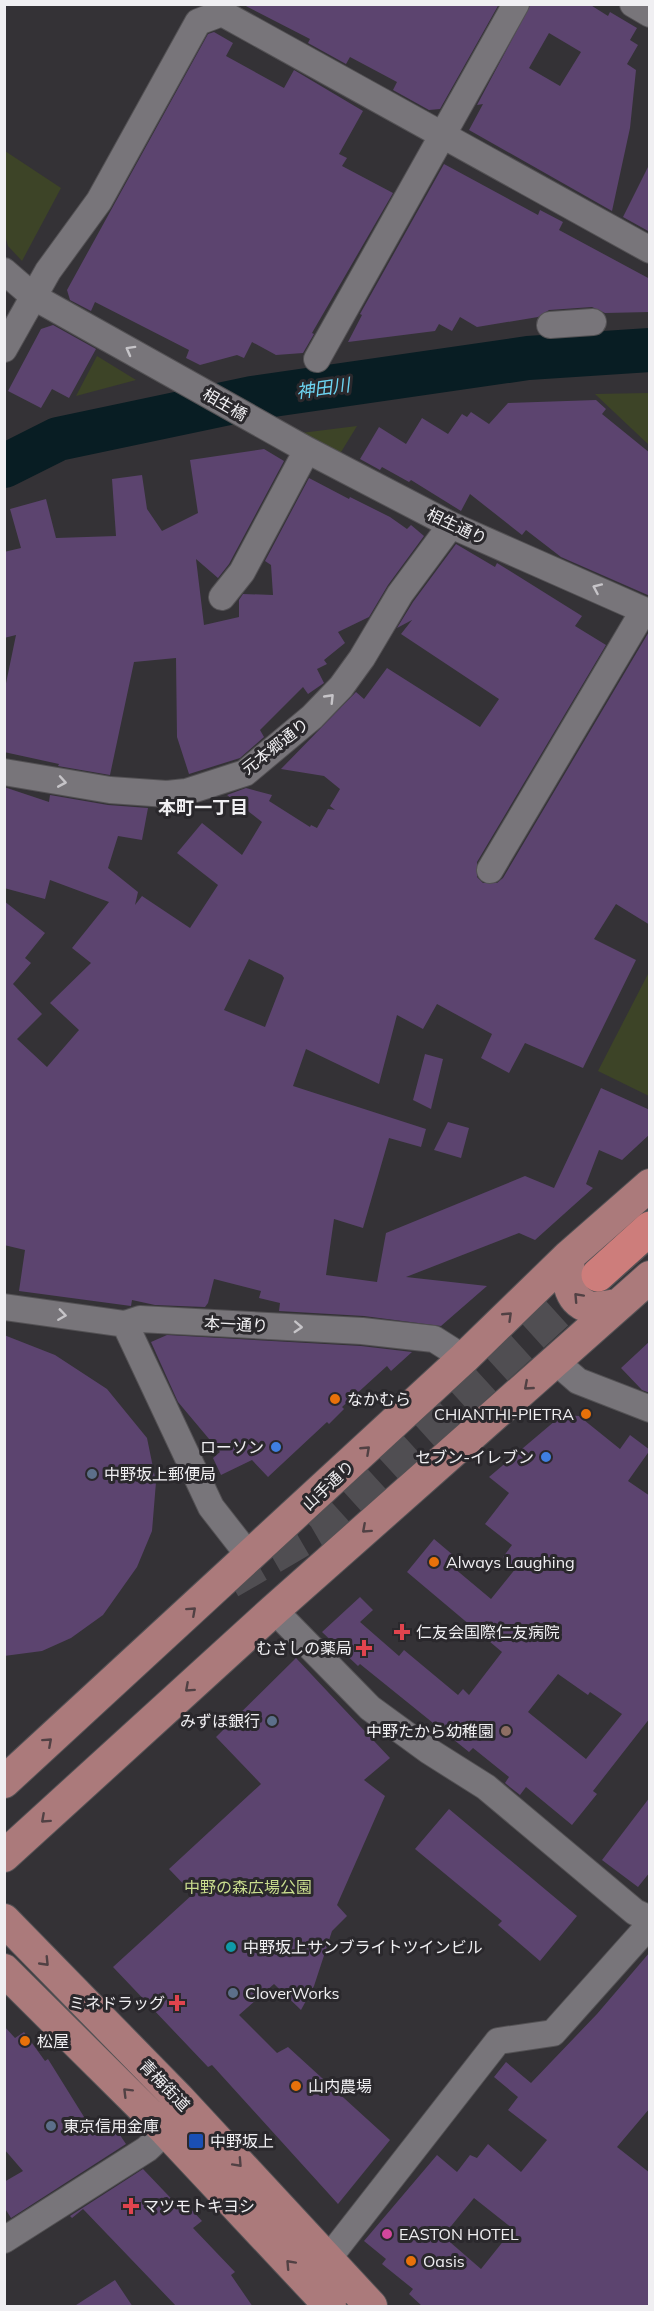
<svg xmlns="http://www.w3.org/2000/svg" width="654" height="2311" font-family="Mulish,'Noto Sans JP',sans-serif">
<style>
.green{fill:#3d4427}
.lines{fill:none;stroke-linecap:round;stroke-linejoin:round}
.river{stroke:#081d23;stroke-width:44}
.building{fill:#5c446f;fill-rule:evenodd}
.highway-tunnel{stroke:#504e52;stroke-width:33;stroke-dasharray:33 16;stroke-linecap:butt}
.minor-casing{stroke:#535154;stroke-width:28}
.major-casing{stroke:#535154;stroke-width:34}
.highway-casing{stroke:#535154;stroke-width:36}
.minor{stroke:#78757a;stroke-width:26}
.major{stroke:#ab7a7b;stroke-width:32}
.highway{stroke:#cd7d7b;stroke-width:33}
.oneway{stroke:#c6c4c8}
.oneway2{stroke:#514144}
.food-dot{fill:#e8710a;stroke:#2a282c;stroke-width:2}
.shop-dot{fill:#3f7fe0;stroke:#2a282c;stroke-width:2}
.service-dot{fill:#5c6f8a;stroke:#2a282c;stroke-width:2}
.health-dot{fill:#e0444e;stroke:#2a282c;stroke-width:2}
.education-dot{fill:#8d6e63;stroke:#2a282c;stroke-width:2}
.culture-dot{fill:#0f9aa8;stroke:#2a282c;stroke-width:2}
.transit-dot{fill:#1a4fb4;stroke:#2a282c;stroke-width:2}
.hotel-dot{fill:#d1479c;stroke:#2a282c;stroke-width:2}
.labels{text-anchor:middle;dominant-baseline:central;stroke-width:6;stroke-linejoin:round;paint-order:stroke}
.street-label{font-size:16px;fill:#f0eff2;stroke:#2a282c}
.poi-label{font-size:16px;fill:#f0eff2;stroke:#2a282c;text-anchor:start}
.park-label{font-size:16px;fill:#c9dd8e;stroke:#2a282c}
.water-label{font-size:18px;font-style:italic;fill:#6dd4f1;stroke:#2a282c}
.neighbourhood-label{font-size:18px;font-weight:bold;fill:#f0eff2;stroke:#2a282c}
</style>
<rect width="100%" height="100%" fill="#343236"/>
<!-- green -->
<path class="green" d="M5 151 61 188 22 261 8 246 5 235Z
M97 356 136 380 76 396Z
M649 393V445L595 394Z
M357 426 338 457 293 434Z
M649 972V1096L598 1071Z"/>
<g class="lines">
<!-- river -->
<path class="river" d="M4 466 58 439 252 398 528 358 650 350"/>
</g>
<!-- building -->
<path class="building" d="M242 4H499L440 109 429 110 393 90 397 82 350 57 346 64 308 43 310 39Z
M531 4H589L608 16 610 12 637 28 630 40 638 45 627 64 636 70 630 128 612 211 469 130 483 104 477 105ZM549 33 581 52 560 86 529 68Z
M214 32 233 43 226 56 284 88 294 70 363 111 339 154 347 158 342 166 393 193 312 333 314 334 303 353 276 355 252 342 244 358 237 355 200 365 186 358 189 350 95 302 91 311 70 300 67 290 208 34Z
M650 163V232L623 217Z
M444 164 538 215 540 210 563 222 559 230 650 279V312L605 313 592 307 549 310 538 317 477 327 460 317 452 331 439 324 435 331 348 342 362 315 360 314Z
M53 325 96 349 69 398 52 389 41 408 8 391 41 329Z
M596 400 606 409 602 414 650 453V596L561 557 526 530 522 535 470 494 461 511 411 480 409 482 382 467 380 470 360 459 379 427 406 444 422 418 448 434 462 414 467 417 471 412 489 424 508 403Z
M264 449 284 461 229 564 218 578 196 559 204 625 239 617V600L243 594 273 595 271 565 265 561 309 478 349 499 350 497 390 517 407 529 411 525 424 536 388 585 369 617 338 632 345 643 324 660 327 664 317 669 324 683 308 694 303 687 260 730 264 737 240 758 189 774 177 737 176 658 134 662 110 775 58 766 59 764 4 752V693L16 635 4 638V552L21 548 10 509 46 499 56 538 116 536 112 479 142 475 147 509 162 531 198 513 190 460Z
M456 544 495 567 497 563 582 616 575 626 606 645 477 862V877L483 883H497L503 878 650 630V925L616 904 594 939 636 960 583 1068 525 1043 509 1073 481 1058 492 1034 437 1004 423 1029 397 1015 379 1084 306 1049 293 1086 426 1129 421 1147 389 1138 363 1228 334 1219 326 1275 377 1282 386 1233 525 1176 554 1188 601 1088 650 1110V1134L622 1160 599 1150 586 1184 593 1188 535 1240 519 1233 406 1277 487 1286 441 1326 364 1316 279 1311 280 1303 259 1298 261 1291 214 1279 208 1303 205 1307 155 1305 132 1300 131 1306 19 1291 25 1250 4 1245V901L45 933 25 958 31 963 13 984 42 1014 17 1039 47 1067 79 1030 50 1003 91 963 72 948 109 902 50 880 45 899 4 888V787L49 802 50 795 108 805 148 808 142 840 118 836 108 868 138 892 135 905 142 896 190 928 218 885 177 853 202 823 242 855 262 822 227 795 246 788 272 795 269 801 310 827 311 825 317 828 328 809 335 810 330 806 340 789 324 776 281 769 356 692 364 699 387 668 480 727 499 699 401 634 412 620 397 628 413 602ZM249 959 282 975 284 978 265 1027 224 1010Z
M425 1054 443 1059 431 1109 413 1100Z
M448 1122 469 1128 461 1158 434 1150Z
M4 1335 55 1355 107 1389 147 1438 156 1482 152 1531 137 1567 103 1615 71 1638 42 1651 4 1656Z
M167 1335 361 1346 412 1352 391 1371 387 1366 342 1407 344 1409 329 1424 327 1422 268 1477 252 1460 221 1475 213 1458 220 1452 178 1402 151 1342Z
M650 1341V1393L642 1390 621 1368Z
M562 1415 579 1416 620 1449 630 1435 650 1450 628 1481 650 1496V1718L593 1791 597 1794 572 1825 526 1787 520 1795 505 1783 509 1777 473 1748 469 1752 360 1664 358 1666 322 1632 360 1597 373 1610 360 1622 399 1656 404 1650 458 1695 463 1689 469 1695 502 1652 407 1572 434 1539 460 1561 454 1568 491 1599 516 1568 503 1557 512 1545 485 1524 509 1493 489 1477ZM558 1674 588 1695 590 1692 622 1714 586 1759 528 1712Z
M296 1658 390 1758 364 1780 385 1796 337 1905 347 1916 332 1931 314 1986 301 2010 274 1984 239 2015 277 2053 288 2047 390 2140 338 2204 212 2065 208 2067 113 1967 193 1894 169 1869 261 1784 216 1737Z
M650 1797V1872L638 1887 602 1860Z
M449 1809 577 1916 540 1961 498 1925 502 1921 415 1849Z
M650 1952V2108L617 2147 650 2173V2307H423L409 2294 413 2289 382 2264 386 2259 364 2241 437 2155 457 2172 470 2155 477 2158 488 2144 521 2172 547 2140 508 2110 518 2097 494 2077 506 2062 531 2083 597 2014ZM474 2198 513 2229 481 2269 443 2236Z
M4 2026 15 2038 24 2032 45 2061 48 2059 94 2133 111 2122 126 2144 11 2218 4 2207V2182L23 2171 4 2149Z
M143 2169 184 2212 189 2207 202 2221 193 2228 235 2272 231 2275 253 2307H177L83 2209 72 2218 70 2216Z
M115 2280 133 2307H73Z"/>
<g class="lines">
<!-- highway-tunnel -->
<path class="highway-tunnel" d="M230 1582 316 1532 597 1277"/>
<defs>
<path id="minor" d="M633 4 650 14
M4 271 34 297 307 450 451 525 650 613
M550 325 593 322
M4 349 48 271 99 201 198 22 222 13 650 250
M317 359 516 4
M222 597 242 572 307 450
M4 772 110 790 167 794 186 792 245 773 312 717 341 687 362 658 400 594 451 525
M490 870 644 610
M4 1307 125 1324 140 1319 362 1331 434 1339 464 1358
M125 1324 211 1507 250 1557
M555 1361 578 1381 650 1409
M274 1610 370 1708 429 1751 486 1787 635 1912 650 1919
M4 2240 147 2149 166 2131
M327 2260 498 2041 553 2033 645 1930 647 1918"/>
<path id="major" d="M569 1256C567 1274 566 1300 589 1307 597 1309 610 1306 618 1305
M4 1782 464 1358 569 1256 650 1185
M4 1856 274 1610 650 1277
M4 1920 179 2099 371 2306
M4 1970 166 2131 330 2306"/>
<path id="highway" d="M598 1275 650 1228"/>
</defs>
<!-- minor casing -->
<use href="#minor" class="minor-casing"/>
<!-- major casing -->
<use href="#major" class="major-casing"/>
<!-- highway casing -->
<use href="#highway" class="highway-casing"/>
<!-- minor -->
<use href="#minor" class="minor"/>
<!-- major -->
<use href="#major" class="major"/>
<!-- highway -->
<use href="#highway" class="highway"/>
</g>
<!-- one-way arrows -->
<defs><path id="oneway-chevron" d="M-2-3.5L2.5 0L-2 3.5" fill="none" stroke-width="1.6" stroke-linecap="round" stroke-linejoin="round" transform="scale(1.5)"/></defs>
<g class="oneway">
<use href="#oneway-chevron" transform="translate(130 350) rotate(-151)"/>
<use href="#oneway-chevron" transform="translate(597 588) rotate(-156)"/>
<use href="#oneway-chevron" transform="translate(330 698) rotate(-46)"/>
<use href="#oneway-chevron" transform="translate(62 782) rotate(10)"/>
<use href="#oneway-chevron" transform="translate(62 1315) rotate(8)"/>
<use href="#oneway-chevron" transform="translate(298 1327) rotate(3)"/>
</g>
<g class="oneway2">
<use href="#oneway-chevron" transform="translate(578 1297) rotate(-133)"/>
<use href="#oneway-chevron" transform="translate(508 1316) rotate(-44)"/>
<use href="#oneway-chevron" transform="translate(528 1386) rotate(139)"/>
<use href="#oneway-chevron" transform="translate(366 1450) rotate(-43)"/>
<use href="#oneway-chevron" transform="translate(366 1529) rotate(138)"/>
<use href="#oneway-chevron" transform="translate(192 1611) rotate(-42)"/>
<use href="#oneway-chevron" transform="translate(189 1688) rotate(138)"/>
<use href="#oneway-chevron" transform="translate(48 1742) rotate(-42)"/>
<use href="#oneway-chevron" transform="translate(45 1819) rotate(138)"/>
<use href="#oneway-chevron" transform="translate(45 1962) rotate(46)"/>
<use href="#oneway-chevron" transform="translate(127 2092) rotate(-135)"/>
<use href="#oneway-chevron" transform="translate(238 2163) rotate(47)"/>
<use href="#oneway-chevron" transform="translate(290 2264) rotate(-133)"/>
</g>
<!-- markers -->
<g class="food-dot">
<circle cx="335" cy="1399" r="6"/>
<circle cx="586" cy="1414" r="6"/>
<circle cx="434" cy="1562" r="6"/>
<circle cx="25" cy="2041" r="6"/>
<circle cx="296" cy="2086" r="6"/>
<circle cx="411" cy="2261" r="6"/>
</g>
<g class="shop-dot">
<circle cx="276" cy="1447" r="6"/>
<circle cx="546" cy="1457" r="6"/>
</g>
<g class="service-dot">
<circle cx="92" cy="1474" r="6"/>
<circle cx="272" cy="1721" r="6"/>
<circle cx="233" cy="1993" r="6"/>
<circle cx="51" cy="2126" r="6"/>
</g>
<g class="health-dot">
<path d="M399 1623h6v6h6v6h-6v6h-6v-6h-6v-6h6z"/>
<path d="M361 1639h6v6h6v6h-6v6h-6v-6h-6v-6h6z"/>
<path d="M174 1994h6v6h6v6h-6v6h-6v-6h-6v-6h6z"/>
<path d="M128 2197h6v6h6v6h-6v6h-6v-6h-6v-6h6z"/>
</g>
<circle class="education-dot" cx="506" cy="1731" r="6"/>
<circle class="culture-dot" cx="231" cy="1947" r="6"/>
<rect class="transit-dot" x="188" y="2133" width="16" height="16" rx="3"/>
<circle class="hotel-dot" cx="387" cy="2234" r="6"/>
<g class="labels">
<!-- street labels -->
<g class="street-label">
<text transform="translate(225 404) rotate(30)">相生橋</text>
<text transform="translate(457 526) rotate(25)">相生通り</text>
<text transform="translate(275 746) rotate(-38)">元本郷通り</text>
<text transform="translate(236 1324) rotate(3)">本一通り</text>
<text transform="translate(328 1485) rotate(-43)">山手通り</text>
<text transform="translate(165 2085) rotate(46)">青梅街道</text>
</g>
<!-- poi labels -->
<g class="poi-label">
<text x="347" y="1399">なかむら</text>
<text x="574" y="1414" text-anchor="end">CHIANTHI-PIETRA</text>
<text x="264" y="1447" text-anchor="end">ローソン</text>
<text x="534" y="1457" text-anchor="end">セブン-イレブン</text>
<text x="104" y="1474">中野坂上郵便局</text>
<text x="446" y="1562">Always Laughing</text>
<text x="416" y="1632">仁友会国際仁友病院</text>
<text x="352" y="1648" text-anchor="end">むさしの薬局</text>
<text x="260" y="1721" text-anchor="end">みずほ銀行</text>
<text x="494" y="1731" text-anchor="end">中野たから幼稚園</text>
<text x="243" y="1947">中野坂上サンブライトツインビル</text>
<text x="245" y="1993">CloverWorks</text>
<text x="165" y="2003" text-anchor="end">ミネドラッグ</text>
<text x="37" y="2041">松屋</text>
<text x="308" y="2086">山内農場</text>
<text x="63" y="2126">東京信用金庫</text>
<text x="210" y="2141">中野坂上</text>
<text x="143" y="2206">マツモトキヨシ</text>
<text x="399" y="2234">EASTON HOTEL</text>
<text x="423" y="2261">Oasis</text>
</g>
<!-- park labels -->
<g class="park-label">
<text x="248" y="1887">中野の森広場公園</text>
</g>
<!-- water labels -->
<g class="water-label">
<text transform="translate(323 388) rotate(-8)">神田川</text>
</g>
<!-- neighbourhood labels -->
<g class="neighbourhood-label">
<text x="203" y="807">本町一丁目</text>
</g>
</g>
<!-- border -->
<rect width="654" height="2311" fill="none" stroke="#f0eff2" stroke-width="12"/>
</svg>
